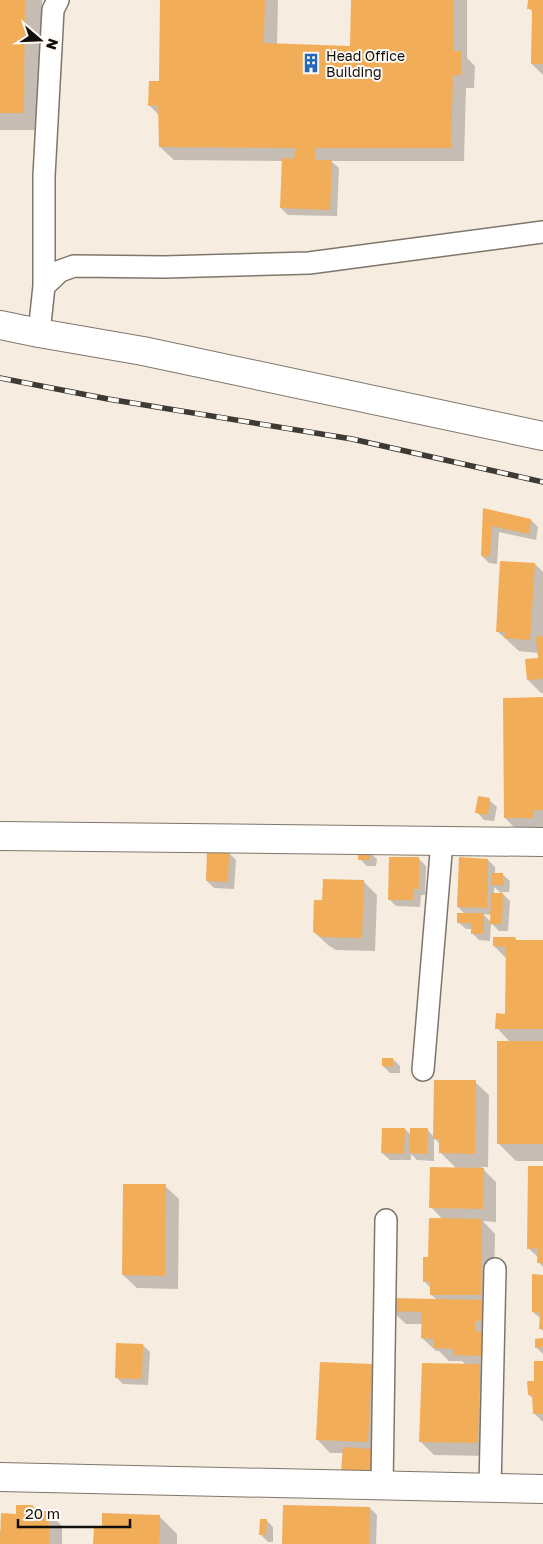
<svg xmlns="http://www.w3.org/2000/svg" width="543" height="1544" font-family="'Golos Text',sans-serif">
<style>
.shadow{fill:#0003;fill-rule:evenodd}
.building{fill:#f2ad58}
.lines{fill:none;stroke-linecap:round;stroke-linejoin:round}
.service-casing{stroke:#7f766b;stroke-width:24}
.minor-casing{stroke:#7f766b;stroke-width:30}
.service{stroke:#fff;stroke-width:21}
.minor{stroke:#fff;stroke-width:28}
.rail-casing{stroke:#3d3933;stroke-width:5.5}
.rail{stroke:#fffaf6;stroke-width:4;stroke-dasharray:11;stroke-linecap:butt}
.labels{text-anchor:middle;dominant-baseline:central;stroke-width:4;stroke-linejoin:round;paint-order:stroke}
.poi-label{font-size:14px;fill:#120f0b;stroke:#fffaf6;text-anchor:start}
</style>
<rect width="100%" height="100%" fill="#f7ece0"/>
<!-- shadow -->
<path class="shadow" d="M0 0H42V130H0Z
M162 0H278L277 45 352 47 353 0H467V58L475 66 474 88H466L464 161H331L339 168 337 216 288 215 281 208 283 161 174 160 160 147 159 115 149 105 160 82Z
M529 0H543V75L532 64 533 13 529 8Z
M484 510 531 520 538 527 536 540 499 532 497 564 489 563 482 556Z
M535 564 543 572V693H541L528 680 539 660 538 653 519 651 497 631Z
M543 698V835L523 836 505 818Z
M489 800 497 807 494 821 484 820 477 812Z
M369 852 377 859 376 866H367L360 859Z
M229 853 236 860 234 889 214 888 207 881Z
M419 859 426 866 425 895H421L420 907 396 906 389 899Z
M488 860 495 867V874H502L510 881 509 892H501L510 901 508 931H499L491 923 490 941 479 940 472 933V929H466L458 922 466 915 458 907ZM494 887 502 894H494ZM483 914 492 915V923Z
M364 882 377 895 375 951 336 950 328 945 314 932 324 902Z
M515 938 517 941H543V1161H516L498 1143 510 1042 497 1028 506 1015 507 959 494 946Z
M393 1059 400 1066V1073H390L383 1066Z
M475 1082 489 1095 488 1167H481L496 1182V1222L483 1221 495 1234 491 1456 434 1455 421 1442 466 1365 462 1361H449L439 1351H436L422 1338 423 1324H406L392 1311 437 1300 431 1294V1288L424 1281 429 1259 443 1220 431 1207 456 1168 441 1153 440 1144 434 1138V1161L417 1160 411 1154V1160H390L382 1153 405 1129 411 1135 427 1129 434 1137Z
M543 1167V1267L539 1263V1258L528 1248Z
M165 1186 179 1199 178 1289 137 1288 123 1275Z
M543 1276V1331L540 1328 541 1319 533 1312Z
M543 1340V1354L536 1347Z
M143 1345 150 1352 148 1385 123 1384 116 1377Z
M543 1363V1422L534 1413V1399L529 1395Z
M371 1366 385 1379 377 1481 344 1453H330L317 1439Z
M33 1506 39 1513H49L62 1526V1544H0V1530H3L18 1515Z
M370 1508 377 1515 376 1544H284Z
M159 1516 177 1534V1544H95Z
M266 1520 273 1527V1542H268L261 1535Z"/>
<!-- building -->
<path class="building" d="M0 0H25L24 113H0Z
M160 0H265L264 43 350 46 351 0H454V51H462L461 75H453L451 148H315V160H332L330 210 280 208 282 158 294 159 295 148 159 147 158 105 148 106 149 81H159Z
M528 0H543V64H531L532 9H527Z
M483 508 531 519 529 534 492 526 490 557 481 556Z
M500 561 535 563 530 640 504 638 505 632H496Z
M543 636V679L527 680 525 659 538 658 536 637Z
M543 697V810H533V818H504L503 698Z
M478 796 490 798 488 815 475 813Z
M358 850 370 851V860H358Z
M207 851 229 852 228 882 206 881Z
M389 857H419V889H414L413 900H388Z
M459 857 488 859 487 908 457 907Z
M492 873H503V885H491Z
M323 879 364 880 362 938 322 937 313 932 314 900H322Z
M491 893H503L502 924H490Z
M457 913H484V934H471V923H457Z
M493 937H515L516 940H543V1029H495L496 1013 505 1014 506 947 493 946Z
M497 1041H543V1144H497Z
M382 1058H393V1067L382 1066Z
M434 1080H476L475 1154 439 1153V1139H433Z
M382 1128H405L404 1154 381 1153Z
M410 1128H428L427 1154 409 1153Z
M528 1166H543V1263H537L538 1248 527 1249Z
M430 1167 484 1168 483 1209 429 1208Z
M123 1184H166L165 1276 122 1275Z
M429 1218 482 1219 481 1295H430V1281L423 1282V1257H428Z
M532 1274 543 1275V1329H539L540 1313 532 1312Z
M392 1298 483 1300 482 1321H475V1331L483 1332 482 1356 454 1355V1349L434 1348V1339L421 1338 422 1312 391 1311Z
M543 1338V1347L535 1348V1339Z
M116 1343 143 1344 142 1379 115 1378Z
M534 1361H543V1414H533L532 1395H528L527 1381H534Z
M320 1362 372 1364 368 1442 316 1440Z
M422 1363 480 1364 478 1443 419 1442Z
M343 1447 372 1449 370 1474 341 1472Z
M16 1505H33V1511H49V1544H0L1 1513 16 1514Z
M283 1505 370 1507 369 1544H282Z
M102 1513 160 1515 159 1544H93L94 1527H102Z
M260 1519H267L266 1535H259Z"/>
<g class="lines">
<defs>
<path id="service" d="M58 0 53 10 44 176V286L60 271 74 266 164 267 309 263 543 232
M39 333 44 286
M423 1070 442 841
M382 1486 386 1220
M490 1488 495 1269"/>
<path id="minor" d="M0 325 39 333 143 351 543 436
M0 836 543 842
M0 1477 543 1489"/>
</defs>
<!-- service casing -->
<use href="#service" class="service-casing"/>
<!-- minor casing -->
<use href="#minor" class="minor-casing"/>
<!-- service -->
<use href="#service" class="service"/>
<!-- minor -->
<use href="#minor" class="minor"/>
<defs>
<path id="rail" d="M0 378 108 399 352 439 543 482"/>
</defs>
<!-- rail casing -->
<use href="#rail" class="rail-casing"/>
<!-- rail -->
<use href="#rail" class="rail"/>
</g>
<!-- icons -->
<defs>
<symbol id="building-bare" viewBox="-9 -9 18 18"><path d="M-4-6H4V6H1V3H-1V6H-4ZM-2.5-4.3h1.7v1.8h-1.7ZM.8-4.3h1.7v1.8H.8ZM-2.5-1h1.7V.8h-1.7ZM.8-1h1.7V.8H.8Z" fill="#2468b9" stroke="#fffaf6" stroke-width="2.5" paint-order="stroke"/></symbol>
</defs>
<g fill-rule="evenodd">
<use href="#building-bare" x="297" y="49" width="28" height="28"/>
</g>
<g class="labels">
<!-- poi labels -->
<g class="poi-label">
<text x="326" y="55">Head Office<tspan x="326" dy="16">Building</tspan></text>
</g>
</g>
<!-- north arrow -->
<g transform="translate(40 40) rotate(109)" stroke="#fffaf6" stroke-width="4" paint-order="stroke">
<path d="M0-4L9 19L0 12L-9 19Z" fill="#120f0b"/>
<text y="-8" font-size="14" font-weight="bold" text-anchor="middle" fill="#120f0b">N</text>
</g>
<!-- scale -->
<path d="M18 1519v8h112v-8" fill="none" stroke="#120f0b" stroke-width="2.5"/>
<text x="25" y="1519" font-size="15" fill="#120f0b" stroke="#fffaf6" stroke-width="4" paint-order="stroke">20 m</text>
</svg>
